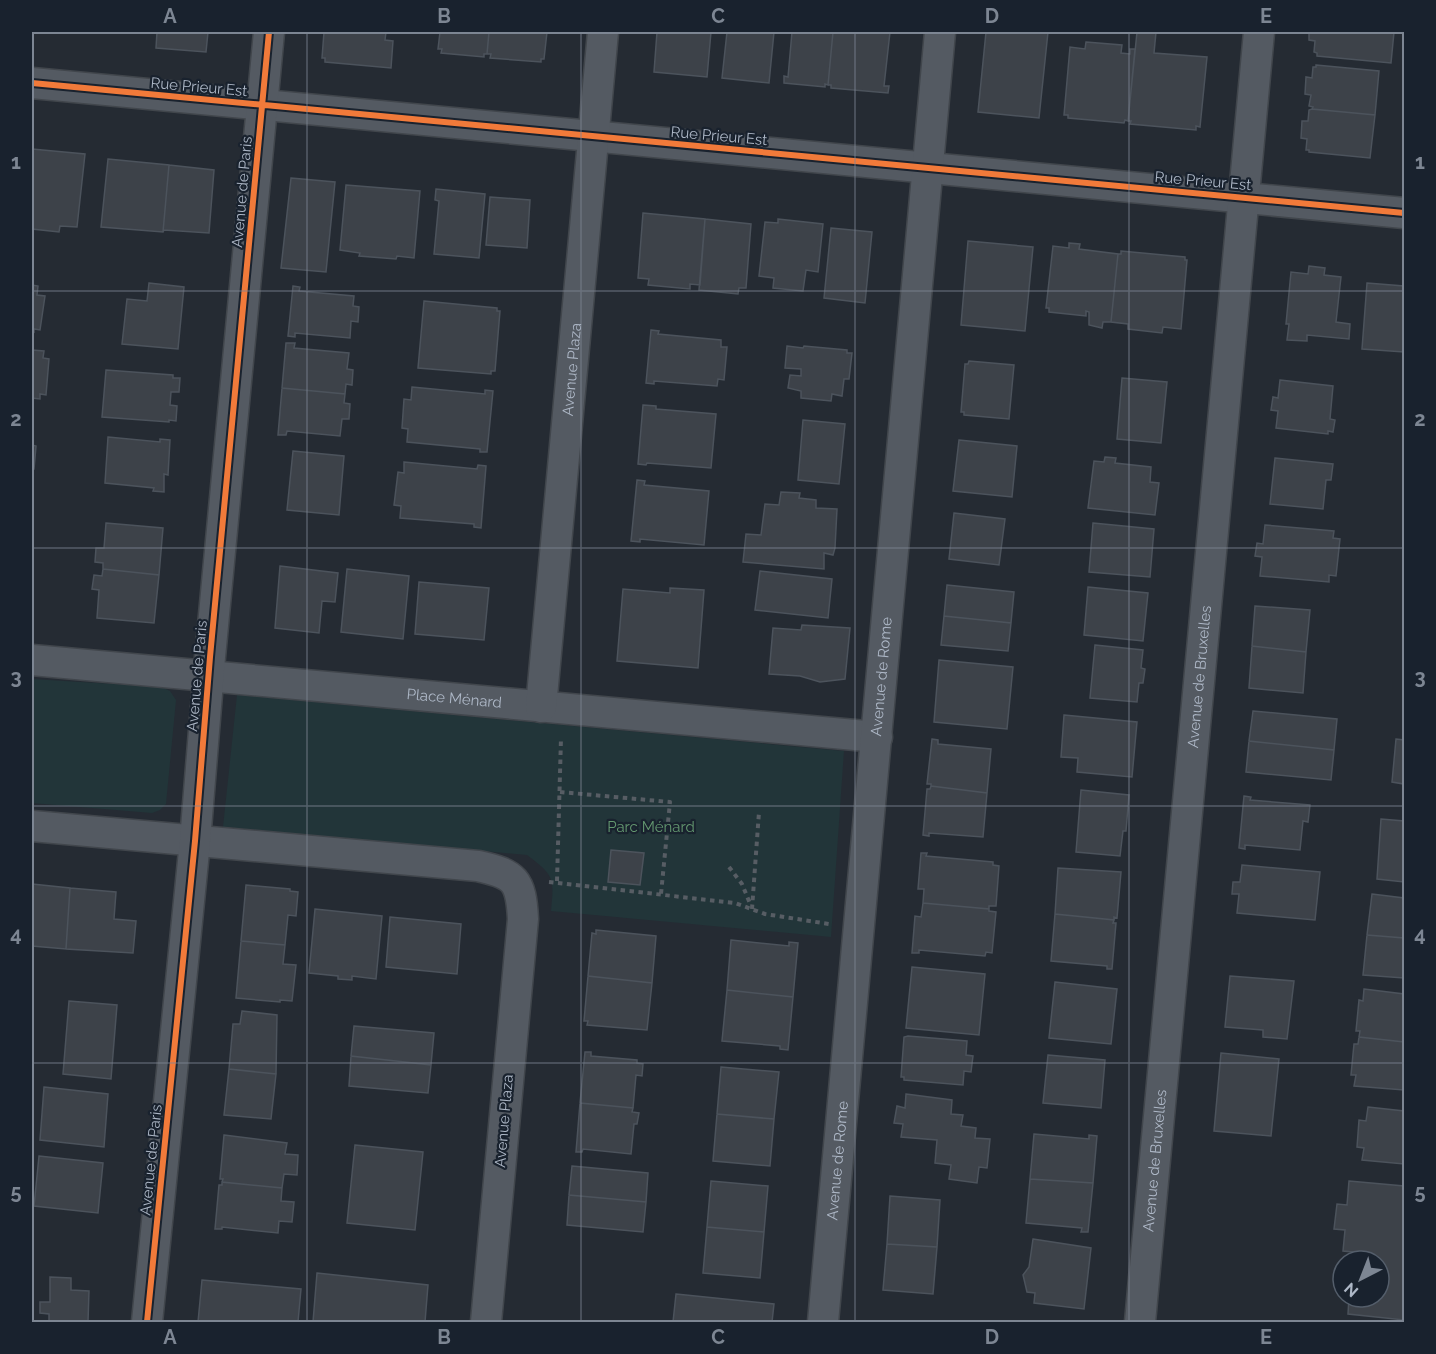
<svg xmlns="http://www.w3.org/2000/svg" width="1436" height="1354" font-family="Raleway,sans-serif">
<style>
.green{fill:#223539}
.building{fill:#3d4249;stroke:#4c535c;stroke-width:1.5}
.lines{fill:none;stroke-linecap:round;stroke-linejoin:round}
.minor-casing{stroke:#41464c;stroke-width:33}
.path{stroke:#575d64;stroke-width:4;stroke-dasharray:4.5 4.5;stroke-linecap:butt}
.minor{stroke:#545a62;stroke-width:30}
.cycleway-casing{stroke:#19222e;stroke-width:10}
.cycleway{stroke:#f17a3a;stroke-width:6}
.grid{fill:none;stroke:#7d8693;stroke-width:1.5;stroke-opacity:0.55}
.labels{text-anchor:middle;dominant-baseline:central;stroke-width:4.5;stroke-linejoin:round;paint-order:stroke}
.street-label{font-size:15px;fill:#adb7c6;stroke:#19222e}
.park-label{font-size:15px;fill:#649870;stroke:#19222e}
.neatline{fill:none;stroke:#7d8693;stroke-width:2}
.grid-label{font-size:20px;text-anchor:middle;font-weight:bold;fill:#7d8693}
</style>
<rect width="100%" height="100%" fill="#252b33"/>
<!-- green -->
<path class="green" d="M32 679 162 687 170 691 176 700 166 804 160 810 152 813 32 803Z
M237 695 844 751 831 937 551 911C554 878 555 876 527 855L223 827Z"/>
<!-- building -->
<path class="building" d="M157 32H208L206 52 156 48Z
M324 32H386L385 40 393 41 391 68 325 62V58H322Z
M440 32H489L487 54H484V57L441 53 442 49H438Z
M489 32H547L544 59H541V62L490 58 491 54H487Z
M657 32H711L707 77 654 72Z
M727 32H774L769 83 722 78Z
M792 32H833L828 85 825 84V87L784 83V76L788 77Z
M833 32H890L884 86H889L888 93 831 88V85H828Z
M986 32H1048L1039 118 978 112Z
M1137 32H1156L1154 53 1207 57 1200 127 1196 126V130L1130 124 1131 121H1128Z
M1309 32H1394L1391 63 1317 56V53L1314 52 1315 41 1309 40Z
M1086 42 1122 45 1121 53 1130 54V49H1135L1128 121 1125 120 1124 123 1068 118V115H1064L1070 47 1085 49Z
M1316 65 1379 71 1375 115 1312 109 1313 107 1309 106 1311 95 1305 94 1306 77 1312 78 1313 67H1316Z
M1312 109 1375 115 1370 158 1309 152V150H1306L1307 139 1301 138 1302 121H1308L1309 110Z
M32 149 85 154 77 227 60 226 59 232 32 229Z
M108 159 169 165 163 232 101 227Z
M169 165 214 170 209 233 164 230 163 232Z
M291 178 335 182 326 272 281 268Z
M346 185 420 191 414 258 397 256 396 259 359 256 360 253 340 250Z
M436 189 485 194 479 258 434 254 439 201 435 200Z
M490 197 530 200 527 248 486 245Z
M643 213 705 219 700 285 690 284V289L648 285 649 279 638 278Z
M705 219 751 224 746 288H739L738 294 699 290Z
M778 219 823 224 818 272 806 270 803 291 773 288 774 278 759 276 765 222 778 223Z
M831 228 872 232 865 303 824 298Z
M968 241 1033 247 1025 331 961 325Z
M1069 243 1080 244 1079 249 1118 254 1111 322H1103L1102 328 1089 325V312L1086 311V316L1049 312V308H1046L1053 246 1069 248Z
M1121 251 1185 257V260H1187L1181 329 1163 327 1162 333 1128 329V324L1111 322 1118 254H1121Z
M1309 266 1325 268 1324 275 1341 277 1336 322 1350 324 1349 339 1307 335V341L1287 340 1289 324H1286L1291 272 1308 274Z
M149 283 184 287 178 349 122 344 127 299 147 301Z
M1367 283 1404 286V352L1362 349Z
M32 285 38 286 37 295 45 296 40 330 34 329V332L32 331Z
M293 286 300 287 299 291 354 296 353 306 359 307 358 322 351 321 350 338 295 333V337L288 336Z
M424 301 497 308V311H500L495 371H491V374L418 368Z
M651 330 659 331 658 334 721 340V347H727L724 380 718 379 717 386 654 381V384L646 383Z
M286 343H295L294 348 349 353 347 369 353 370 352 385 346 384 345 394 282 388Z
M787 346 803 348 804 346 847 350V353H852L849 379H844L842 396 832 394 831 401 801 398V391L788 388 790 375 801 376V369L785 368Z
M32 350 44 351 43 358 49 359 46 395 40 394V399L32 398Z
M969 361 1014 365 1009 419 964 415V412H961L965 364H968Z
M106 370 173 375V378H180L179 392H171L170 405 177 406 176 421 169 420V422L102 417Z
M1122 378 1167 382 1161 443 1117 439Z
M1280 380 1333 386 1330 419 1335 420 1333 432 1328 431V434L1276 428 1278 411 1271 410 1273 397 1278 398Z
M412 387 485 394V390L493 391 487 452H480V449L407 442 408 429 402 428 404 399 411 400Z
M282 388 345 394 344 403 350 404 349 419H342L340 436 287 431 286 435H278Z
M643 405 656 406V409L716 414 711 468 647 463 646 465 638 464Z
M803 420 845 424 839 484 798 480Z
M108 437 160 442V439L170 440 168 475 164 474V492L153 491 154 488 105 483Z
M959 440 1017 446 1012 497 953 491Z
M32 445 36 446 34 469H32Z
M293 451 344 456 339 515 287 510Z
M1105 457 1116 458 1115 463 1151 467 1150 482 1159 483 1155 515 1088 508 1094 461 1104 462Z
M1275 458 1333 464 1331 480H1326L1323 509 1270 504Z
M404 462 477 469 478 465 486 466 481 528 474 527V524L400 518 401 506 394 505 398 472 404 473Z
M637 480 645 481 644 485 709 491 704 545 640 539V542L631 541Z
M781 492 800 493 799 498 816 500V508L837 509 835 548 833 555 824 553V569L743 562 746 534 761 535 765 504 779 505Z
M954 513 1005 519 999 565 949 559Z
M106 523 163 528 159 575 103 569V563L95 562 96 548H104Z
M1093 523 1154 529 1150 577 1089 572Z
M1265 525 1334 531 1333 538 1340 539 1336 576 1329 575V582L1260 576 1262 557 1255 556 1257 543 1263 544Z
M280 566 338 573 335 602 322 601 319 633 275 628Z
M103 569 159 575 154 623 97 618 99 590 92 589 94 575 102 576Z
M347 569 409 576 403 639 341 632Z
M760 571 832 579 828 618 755 610Z
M419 582 489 588 484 640 415 634Z
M947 585 1014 592 1011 623 944 616Z
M1088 587 1148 593 1143 641 1084 635Z
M670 588 704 590 698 668 617 661 623 589 670 593Z
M1255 606 1310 610 1306 652 1252 646Z
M944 616 1011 623 1008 651 941 645Z
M802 625 850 628 845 679 820 682 800 676 769 674 773 628 801 630Z
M1095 645 1143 650 1141 668 1145 669 1143 683H1139L1137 702 1090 698Z
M1252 646 1306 652 1303 693 1249 688Z
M939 660 1013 667 1007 729 934 722Z
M1253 711 1337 719 1334 750 1249 741Z
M1064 715 1137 722 1132 777 1077 772 1078 758 1061 757Z
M932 739 938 740V744L991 749 987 793 931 786V784H927Z
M1396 739 1404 740V784L1392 782Z
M1249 741 1334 750 1331 780 1246 772Z
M931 786 987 793 983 837 929 833V836L923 835 927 789H930Z
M1081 790 1129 795 1126 831H1123L1120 856 1076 852Z
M1244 796 1251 797 1250 800 1310 805 1308 822 1303 821 1300 850 1245 845V849L1239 848Z
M1381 819 1404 821V882L1377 879Z
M611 850 644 853 640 885 608 882Z
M921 853H927L926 856 993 862V865L999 866 996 906H989V909L923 903 924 889H918Z
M1242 865 1320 872 1315 920 1237 913 1239 894H1232L1233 882H1240Z
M1058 868 1121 872 1117 918 1114 917V920L1055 914Z
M32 884 70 888 66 949 32 946Z
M246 885 290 889V891L298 892 296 916 288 915 285 945 241 941Z
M70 888 116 892 114 919 136 921 133 953 66 949Z
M1372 894 1404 898V938L1367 935Z
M923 903 989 909V911L996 912 992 953 986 952 985 956 919 950V953H912L915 916 921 917Z
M315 909 382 916 376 979 352 976V980L338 979V976L309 973Z
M1055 914 1114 920 1113 923H1116L1112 969H1107V966L1051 961Z
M390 917 461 924 457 974 386 967Z
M596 930 656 936 652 983 588 976 592 933 596 934Z
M1367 935 1404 938V978L1363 975Z
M731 940 789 946V942L798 943 793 997 727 990Z
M241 941 285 945 283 964 296 965 292 1001 280 1000V1002L236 998Z
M912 967 985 974 979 1035 906 1028Z
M588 976 652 983 647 1030 587 1025 588 1021H584Z
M1230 976 1294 981 1287 1039 1263 1037V1030L1225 1027Z
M1055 982 1117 989 1111 1044 1049 1038Z
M1364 989 1404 994V1042L1359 1037 1360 1031H1356L1359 1000 1363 1001Z
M727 990 793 997 788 1050 780 1049V1046L722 1041Z
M69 1001 117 1005 111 1079 63 1074Z
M242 1011 277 1015 276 1074 229 1069 233 1024H240Z
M354 1026 434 1033 431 1065 351 1056Z
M908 1036 967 1041 966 1055 973 1056 971 1072 964 1071 963 1085 904 1080V1077H901L904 1037Z
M1359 1037 1404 1042V1090L1354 1086 1356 1075H1351L1354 1044H1358Z
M585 1052H591V1056L637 1060V1063L643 1064 642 1076 636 1075 633 1108 580 1103Z
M1221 1053 1279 1059 1271 1136 1214 1131Z
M1048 1055 1105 1060 1101 1108 1043 1103Z
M351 1056 431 1065 428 1093 349 1086Z
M721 1067 779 1072 774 1119 717 1114Z
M229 1069 276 1074 271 1119 224 1115Z
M44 1087 108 1094 104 1147 40 1140Z
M906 1094 952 1100 951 1114 963 1115 961 1126 976 1128 975 1138 990 1139 987 1168 979 1167 977 1183 949 1179 951 1165 935 1163 937 1140 901 1137 903 1124 894 1123 897 1106 905 1108Z
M580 1103 633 1108 632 1112 639 1113 637 1124H634L631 1154 583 1149 582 1152H576Z
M1368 1107 1404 1111V1164L1362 1160 1364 1148 1357 1147 1359 1120 1366 1121Z
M717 1114 774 1119 770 1166 713 1161Z
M1034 1134 1089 1139V1135L1097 1136 1093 1183 1030 1179Z
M224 1135 287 1143 285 1154 298 1155 297 1175 284 1174 282 1188 222 1182 223 1179H220Z
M355 1145 423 1152 415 1230 347 1223Z
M39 1156 103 1163 98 1213 34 1206Z
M572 1166 648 1173 646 1202 569 1195Z
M1030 1179 1093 1183 1088 1232H1081L1082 1228 1026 1223Z
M711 1181 768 1186 764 1232 707 1227Z
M1349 1181 1404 1186V1320L1348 1314 1349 1297H1379V1261H1352L1353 1252 1343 1251 1345 1230 1334 1229 1337 1204 1347 1205Z
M222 1182 282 1188 281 1201 294 1202 292 1222 279 1221 278 1233 222 1227V1229H215L219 1185H222Z
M569 1195 646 1202 643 1232 567 1225Z
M890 1196 940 1200 937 1247 887 1244Z
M707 1227 764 1232 760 1278 703 1273Z
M1033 1239 1091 1248 1084 1309 1034 1303 1035 1293 1027 1292 1023 1275 1029 1267Z
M887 1244 937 1247 933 1294 883 1290Z
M317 1273 428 1285 425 1322H313Z
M50 1277 71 1278V1290L89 1291 88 1322H49V1314L40 1313V1302H50Z
M202 1280 301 1289 298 1322H198Z
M676 1294 774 1304 772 1322H673Z"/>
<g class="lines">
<defs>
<g id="minor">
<path d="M32 83 1404 213"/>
<path id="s1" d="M32 660 877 737"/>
<path id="s2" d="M541 707 603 32"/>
<path d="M32 826 478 866C515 874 521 880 523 919L486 1322"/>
<path d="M147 1322 195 841 210 657 269 32"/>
<path id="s3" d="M823 1322 940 32"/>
<path id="s4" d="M1140 1322 1259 32"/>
</g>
</defs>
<!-- minor casing -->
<use href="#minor" class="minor-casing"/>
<!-- path -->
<path class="path" d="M560 792 670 802 661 894
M729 867 742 884 751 906
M557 881 561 738
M549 882 735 903 765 914 829 924
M752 909 759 812"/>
<!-- minor -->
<use href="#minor" class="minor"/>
<defs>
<path id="cycleway" d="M32 83 1404 213
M147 1322 195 841 210 657 269 32"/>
</defs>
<!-- cycleway casing -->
<use href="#cycleway" class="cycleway-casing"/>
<!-- cycleway -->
<use href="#cycleway" class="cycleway"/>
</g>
<!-- grid -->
<path class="grid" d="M307 32V1322M581 32V1322M855 32V1322M1129 32V1322M32 291H1404M32 548H1404M32 806H1404M32 1063H1404"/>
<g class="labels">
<!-- street labels -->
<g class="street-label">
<text transform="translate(199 87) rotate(5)">Rue Prieur Est</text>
<text transform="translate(719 136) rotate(5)">Rue Prieur Est</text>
<text transform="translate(1203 181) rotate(5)">Rue Prieur Est</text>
<text transform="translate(242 192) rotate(-85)">Avenue de Paris</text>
<text stroke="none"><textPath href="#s2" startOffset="339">Avenue Plaza</textPath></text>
<text transform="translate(197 676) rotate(-85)">Avenue de Paris</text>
<text stroke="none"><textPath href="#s3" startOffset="648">Avenue de Rome</textPath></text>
<text stroke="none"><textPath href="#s4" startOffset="648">Avenue de Bruxelles</textPath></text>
<text stroke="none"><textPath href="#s1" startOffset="424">Place Ménard</textPath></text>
<text transform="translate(504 1121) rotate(-85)">Avenue Plaza</text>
<text transform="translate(151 1160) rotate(-84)">Avenue de Paris</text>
<text stroke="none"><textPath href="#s3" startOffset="162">Avenue de Rome</textPath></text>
<text stroke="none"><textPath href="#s4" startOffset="162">Avenue de Bruxelles</textPath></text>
</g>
<!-- park labels -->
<g class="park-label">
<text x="651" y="827">Parc Ménard</text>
</g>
</g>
<!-- border -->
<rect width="1436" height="1354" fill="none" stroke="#19222e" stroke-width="66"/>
<!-- north arrow -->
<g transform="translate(1361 1279) rotate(222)"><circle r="28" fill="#19222e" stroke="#545e6b" stroke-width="1.5"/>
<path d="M0-4.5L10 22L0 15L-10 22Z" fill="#7d8693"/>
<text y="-9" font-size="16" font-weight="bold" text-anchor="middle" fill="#adb7c6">N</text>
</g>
<rect x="33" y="33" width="1370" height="1288" class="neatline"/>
<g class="grid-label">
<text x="170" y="23">A</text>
<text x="444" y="23">B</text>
<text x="718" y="23">C</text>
<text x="992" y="23">D</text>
<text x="1266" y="23">E</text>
<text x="16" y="169">1</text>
<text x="1420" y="169">1</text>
<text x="16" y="426">2</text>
<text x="1420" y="426">2</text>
<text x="16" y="684">3</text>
<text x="1420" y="684">3</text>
<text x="16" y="941">4</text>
<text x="1420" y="941">4</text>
<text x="16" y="1199">5</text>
<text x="1420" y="1199">5</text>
<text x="170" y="1344">A</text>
<text x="444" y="1344">B</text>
<text x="718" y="1344">C</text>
<text x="992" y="1344">D</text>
<text x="1266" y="1344">E</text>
</g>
</svg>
